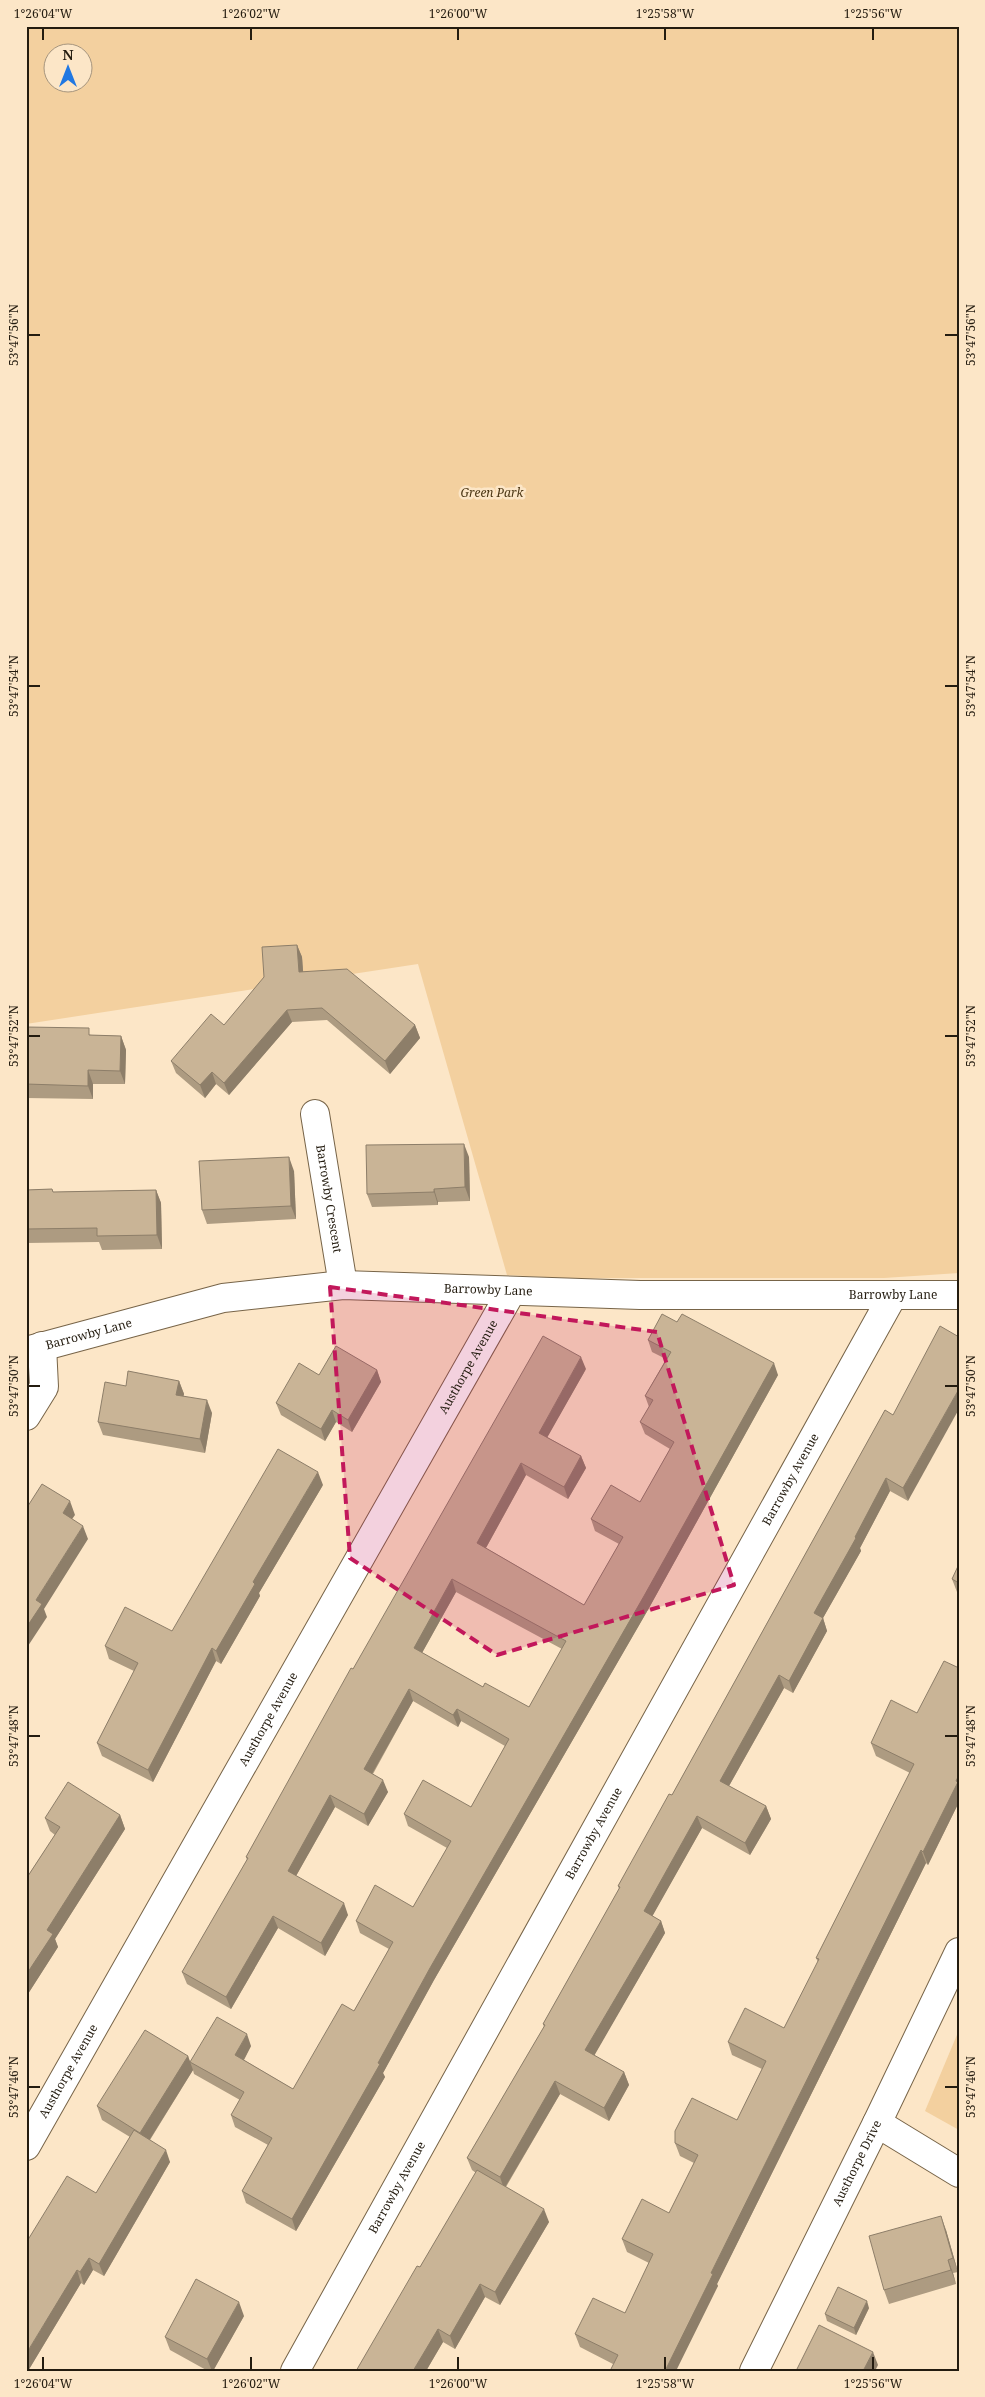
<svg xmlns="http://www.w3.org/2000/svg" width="985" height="2397" font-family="'Noto Serif',serif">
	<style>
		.green { fill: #f3d09f; fill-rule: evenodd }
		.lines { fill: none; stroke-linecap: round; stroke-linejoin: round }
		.minor-casing { stroke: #776448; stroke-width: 30 }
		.minor { stroke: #fff; stroke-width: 28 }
		.wall { fill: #ad9b81; fill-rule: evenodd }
		.shaded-wall { fill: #8d7e69 }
		.building { fill: #c9b496; stroke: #8d7e69; fill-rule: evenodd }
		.marked { fill: #c2185b; fill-opacity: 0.2; stroke: #c2185b; stroke-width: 4; stroke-dasharray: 10 6; stroke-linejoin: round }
		.ticks { fill: none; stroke: #241c10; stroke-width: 2 }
		.labels { text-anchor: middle; stroke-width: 5; stroke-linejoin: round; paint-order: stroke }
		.park-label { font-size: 12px; font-style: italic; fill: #4b3614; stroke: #fce6c7 }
		.street-label { font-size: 12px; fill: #241c10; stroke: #fce6c7 }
		.neatline { fill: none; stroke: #241c10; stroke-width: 2 }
		.ticks-label { font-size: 12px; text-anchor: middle; fill: #241c10 }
	</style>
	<rect width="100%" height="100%" fill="#fce6c7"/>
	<!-- green -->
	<g class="green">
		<path d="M26 26H959V1273L884 1278H563L507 1275 418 964 26 1024ZM52 52H82V82H52Z"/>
		<path d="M959 2030V2130L925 2111Z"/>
	</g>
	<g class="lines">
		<defs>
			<g id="minor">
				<path id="s1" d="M315 1114 343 1285"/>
				<path id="s2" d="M26 1351 223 1298 343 1285 640 1295H959"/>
				<path d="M26 1416 44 1387 42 1346"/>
				<path d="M877 2123 959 2173"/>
				<path id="s3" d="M26 2146 511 1292"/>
				<path id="s4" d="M295 2371 893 1295"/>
				<path id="s5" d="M754 2371 877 2123 959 1952"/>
			</g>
		</defs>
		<!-- minor casing -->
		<use href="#minor" class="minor-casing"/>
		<!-- minor -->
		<use href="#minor" class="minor"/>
	</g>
	<!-- wall -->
	<g class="wall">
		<path d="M297 945 302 957 303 972 415 1025 420 1038 390 1074 327 1020 292 1022 229 1095 216 1084 205 1098 176 1073 171 1061 224 1025Z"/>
		<path d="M26 1027 92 1035 121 1036 126 1050 125 1084H93V1099L26 1098Z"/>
		<path d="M469 1157 470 1201 438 1202V1205L372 1207 367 1194Z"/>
		<path d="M294 1171 296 1219 207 1224 202 1210Z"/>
		<path d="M52 1189 53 1192 156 1190 161 1203 162 1249 102 1250 99 1242 26 1243V1190Z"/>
		<path d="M677 1322 778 1375 649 1608 434 1980 383 2073 385 2077 296 2231 246 2203 242 2191 268 2145 235 2127 231 2115 240 2100 194 2074 193 2070 150 2140 170 2162 104 2276 93 2270 84 2285 81 2283 28 2371H26L96 2193 130 2137 102 2120 97 2106 188 2056 190 2062 251 2046 244 2060 293 2089 354 2011 389 1949 360 1933 356 1921 413 1907 447 1848 408 1826 404 1814 471 1807 505 1746 461 1721 458 1727 413 1701 373 1774 388 1792 368 1826 335 1807 296 1876 348 1915 325 1956 278 1928 231 2009 187 1984 182 1972 247 1860 246 1857 353 1669 586 1369 547 1437 581 1456 586 1468 568 1499 526 1475 486 1548 584 1605 619 1544 595 1531 591 1519 640 1502 670 1449 645 1434 640 1422 649 1407 645 1396 666 1359 652 1352 648 1340ZM456 1592 562 1649 529 1707 483 1687 422 1653Z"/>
		<path d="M377 1370 381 1382 352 1432 336 1422 325 1441 281 1415 276 1403 319 1375Z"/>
		<path d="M179 1381 184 1394 183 1396 212 1413 205 1453 103 1435 98 1422 126 1386Z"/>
		<path d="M885 1410 908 1501 890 1491 860 1548 861 1551 823 1618 827 1631 793 1693 784 1688 729 1786 766 1806 771 1819 750 1855 702 1828 652 1916 661 1921 665 1933 594 2055 624 2072 629 2085 609 2121 560 2094 506 2187 549 2222 500 2305 485 2297 455 2349 443 2342 426 2371H356L420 2267 476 2173 472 2170 467 2158 544 2027 543 2024 619 1889 618 1886 672 1795Z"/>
		<path d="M323 1485 259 1593 260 1596 221 1664 216 1661 153 1782 102 1756 97 1743 134 1671 109 1659 105 1646 172 1631Z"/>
		<path d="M959 1564V1593L957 1592 952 1579Z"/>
		<path d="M959 1668V1802L928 1865 926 1863 717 2284 718 2286 613 2364 580 2347 575 2334 625 2313 649 2263 627 2252 622 2239 669 2213 694 2163 680 2156 675 2143 737 2120 762 2069 732 2055 728 2042 784 2028 818 1962 816 1958 910 1773 876 1756 871 1743 917 1713Z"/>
		<path d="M120 1815 125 1829 55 1939 58 1947 26 1997V1879L55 1835 50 1831 45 1818Z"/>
		<path d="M946 2230 958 2272 953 2273 956 2284 889 2304 884 2290Z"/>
		<path d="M869 2308 856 2335 827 2321 825 2314Z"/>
		<path d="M244 2316 213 2371H208L170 2350 165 2337Z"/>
	</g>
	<!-- shaded-wall -->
	<g class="shaded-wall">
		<path d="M297 945 302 957 304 984 299 972Z"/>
		<path d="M287 1010 292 1022 229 1095 224 1083Z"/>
		<path d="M415 1025 420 1038 390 1074 385 1061Z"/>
		<path d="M121 1036 126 1050 125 1084 120 1071Z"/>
		<path d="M88 1070 93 1084V1099L88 1086Z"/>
		<path d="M212 1072 216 1084 205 1098 200 1085Z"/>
		<path d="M464 1144 469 1157 470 1201 465 1187Z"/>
		<path d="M289 1157 294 1171 296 1219 291 1206Z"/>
		<path d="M434 1189 438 1202V1205L434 1192Z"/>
		<path d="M156 1190 161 1203 162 1249 157 1235Z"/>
		<path d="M581 1357 586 1369 543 1445 539 1433Z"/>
		<path d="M774 1363 778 1375 649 1608 434 1980 383 2073 385 2077 296 2231 292 2219 430 1968Z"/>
		<path d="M377 1370 381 1382 352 1432 348 1420Z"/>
		<path d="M179 1381 184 1394 181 1408 176 1395Z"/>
		<path d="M959 1389V1409L908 1501 903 1488Z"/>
		<path d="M207 1400 212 1413 205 1453 200 1439Z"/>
		<path d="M332 1410 336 1422 325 1441 321 1429Z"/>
		<path d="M581 1456 586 1468 568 1499 564 1487Z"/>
		<path d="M521 1463 526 1475 482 1555 477 1543Z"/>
		<path d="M318 1472 323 1485 259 1593 260 1596 221 1664 216 1651 253 1582Z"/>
		<path d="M886 1478 890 1491 860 1548 861 1551 823 1618 827 1631 793 1693 789 1681 814 1613Z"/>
		<path d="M70 1501 75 1515 67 1526 63 1513Z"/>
		<path d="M83 1526 88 1539 44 1609 47 1617 26 1649V1628L36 1600Z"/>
		<path d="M452 1579 456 1592 418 1660 414 1648Z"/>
		<path d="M212 1648 216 1661 153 1782 148 1770Z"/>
		<path d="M779 1675 784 1688 725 1793 720 1781Z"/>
		<path d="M409 1689 413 1701 368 1781 364 1769Z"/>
		<path d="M457 1709 461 1721 458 1727 453 1715Z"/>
		<path d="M959 1775V1802L928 1865 923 1852Z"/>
		<path d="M383 1780 388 1792 368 1826 364 1814Z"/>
		<path d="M330 1795 335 1807 292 1883 288 1871Z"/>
		<path d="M766 1806 771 1819 750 1855 745 1843Z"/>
		<path d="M120 1815 125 1829 55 1939 58 1947 26 1997V1975L47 1930Z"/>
		<path d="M697 1816 702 1828 648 1924 644 1911Z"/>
		<path d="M921 1850 926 1863 717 2284 718 2286 676 2371H665L711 2273Z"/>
		<path d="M344 1903 348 1915 325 1956 321 1943Z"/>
		<path d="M273 1916 278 1928 231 2009 226 1997Z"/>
		<path d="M661 1921 665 1933 590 2063 585 2050Z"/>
		<path d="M247 2034 251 2046 240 2067 235 2055Z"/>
		<path d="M188 2056 193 2070 145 2147 140 2133Z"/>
		<path d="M624 2072 629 2085 609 2121 604 2108Z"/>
		<path d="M555 2081 560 2094 504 2189 500 2177Z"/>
		<path d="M166 2150 170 2162 104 2276 99 2264Z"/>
		<path d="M544 2209 549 2222 500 2305 495 2292Z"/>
		<path d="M941 2216 946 2230 958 2272 953 2258Z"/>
		<path d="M89 2258 93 2270 84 2285 80 2272Z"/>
		<path d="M948 2260 953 2273 956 2284 951 2270Z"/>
		<path d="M77 2270 81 2283 28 2371H26V2354Z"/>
		<path d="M480 2284 485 2297 455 2349 450 2336Z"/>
		<path d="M867 2301 869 2308 856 2335 854 2328Z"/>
		<path d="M239 2302 244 2316 213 2371H212L207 2359Z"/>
		<path d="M438 2329 443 2342 426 2371H413Z"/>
		<path d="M873 2352 878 2365 875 2371H863Z"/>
	</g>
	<!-- building -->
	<g class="building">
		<path d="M297 945 299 972 347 969 415 1025 385 1061 322 1008 287 1010 224 1083 212 1072 200 1085 171 1061 211 1014 224 1025 264 977 262 947Z"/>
		<path d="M26 1027 89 1028V1035L121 1036 120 1071 88 1070V1086L26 1084Z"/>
		<path d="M464 1144 465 1187 434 1189V1192L367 1194 366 1145Z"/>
		<path d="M289 1157 291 1206 202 1210 199 1161Z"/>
		<path d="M52 1189 53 1192 156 1190 157 1235 97 1236V1228L26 1229V1190Z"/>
		<path d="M662 1314 677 1322 682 1314 774 1363 644 1596 430 1968 378 2063 380 2064 292 2219 242 2191 272 2138 231 2115 244 2092 190 2062 217 2017 247 2034 235 2055 293 2089 342 2004 354 2011 393 1942 356 1921 375 1885 413 1907 451 1841 404 1814 423 1780 471 1807 509 1739 457 1709 453 1715 409 1689 364 1769 383 1780 364 1814 330 1795 288 1871 344 1903 321 1943 273 1916 226 1997 182 1972 248 1858 246 1857 351 1668 353 1669 543 1336 581 1357 539 1433 581 1456 564 1487 521 1463 477 1543 584 1605 623 1537 591 1519 611 1485 640 1502 674 1442 640 1422 653 1400 645 1396 671 1352 648 1340ZM452 1579 566 1641 529 1707 485 1683 483 1687 414 1648Z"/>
		<path d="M940 1326 959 1337V1389L903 1488 886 1478 855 1537 856 1538 814 1613 823 1618 789 1681 779 1675 720 1781 766 1806 745 1843 697 1816 644 1911 661 1921 585 2050 624 2072 604 2108 555 2081 500 2177 467 2158 545 2025 543 2024 620 1887 618 1886 669 1794 672 1795 885 1410 893 1415Z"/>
		<path d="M336 1346 377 1370 348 1420 332 1410 321 1429 276 1403 299 1363 319 1375Z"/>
		<path d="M128 1371 179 1381 176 1395 207 1400 200 1439 98 1422 105 1382 126 1386Z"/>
		<path d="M278 1449 318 1472 253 1582 255 1584 216 1651 212 1648 148 1770 97 1743 138 1663 105 1646 125 1607 172 1631Z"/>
		<path d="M42 1484 70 1501 63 1513 83 1526 36 1600 42 1604 26 1628V1509Z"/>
		<path d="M959 1564V1583L952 1579Z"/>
		<path d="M944 1661 959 1668V1775L956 1781 958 1782 923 1852 921 1850 711 2273 713 2274 665 2371H610L618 2355 575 2334 593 2298 625 2313 653 2254 622 2239 642 2199 669 2213 698 2155 675 2143V2131L692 2098 737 2120 766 2061 728 2042 745 2008 784 2028 819 1959 816 1958 914 1764 871 1743 891 1700 917 1713Z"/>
		<path d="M68 1782 120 1815 47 1930 53 1934 26 1975V1879L60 1827 45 1818Z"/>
		<path d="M145 2030 188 2056 140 2133 97 2106Z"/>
		<path d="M134 2130 166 2150 99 2264 89 2258 80 2272 77 2270 26 2354V2243L67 2176 96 2193Z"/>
		<path d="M477 2170 544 2209 495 2292 480 2284 450 2336 438 2329 413 2371H356L417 2266 420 2267Z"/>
		<path d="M941 2216 953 2258 948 2260 951 2270 884 2290 869 2236Z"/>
		<path d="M196 2279 239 2302 207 2359 165 2337Z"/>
		<path d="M838 2287 867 2301 854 2328 825 2314Z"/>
		<path d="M819 2325 873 2352 863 2371H796Z"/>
	</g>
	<!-- marked area -->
	<path class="marked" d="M330 1287 657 1332 734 1585 497 1655 350 1558Z"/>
	<!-- ticks -->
	<path class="ticks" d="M43 28V40M251 28V40M458 28V40M665 28V40M873 28V40M28 335H40M945 335H958M28 686H40M945 686H958M28 1036H40M945 1036H958M28 1386H40M945 1386H958M28 1736H40M945 1736H958M28 2087H40M945 2087H958M43 2357V2370M251 2357V2370M458 2357V2370M665 2357V2370M873 2357V2370"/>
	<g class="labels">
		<!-- park labels -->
		<g class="park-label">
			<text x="492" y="497">Green Park</text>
		</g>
		<!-- street labels -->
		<g class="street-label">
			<text dy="4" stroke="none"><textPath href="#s1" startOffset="86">Barrowby Crescent</textPath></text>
			<text dy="4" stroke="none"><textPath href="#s2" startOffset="470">Barrowby Lane</textPath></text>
			<text dy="4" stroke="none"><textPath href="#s2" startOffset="875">Barrowby Lane</textPath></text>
			<text dy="4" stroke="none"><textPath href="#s2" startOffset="65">Barrowby Lane</textPath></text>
			<text dy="4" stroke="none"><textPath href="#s3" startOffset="896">Austhorpe Avenue</textPath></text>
			<text dy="4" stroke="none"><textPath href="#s4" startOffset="1020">Barrowby Avenue</textPath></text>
			<text dy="4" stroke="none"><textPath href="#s3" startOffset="491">Austhorpe Avenue</textPath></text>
			<text dy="4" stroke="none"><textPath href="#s4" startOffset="615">Barrowby Avenue</textPath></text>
			<text dy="4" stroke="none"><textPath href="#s3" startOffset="86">Austhorpe Avenue</textPath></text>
			<text dy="4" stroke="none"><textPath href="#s5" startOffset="232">Austhorpe Drive</textPath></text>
			<text dy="4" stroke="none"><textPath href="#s4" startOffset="210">Barrowby Avenue</textPath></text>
		</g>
	</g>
	<!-- border -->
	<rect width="985" height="2397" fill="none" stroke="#fce6c7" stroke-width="55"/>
	<!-- north arrow -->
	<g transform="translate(68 68)"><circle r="24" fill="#fce6c7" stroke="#a6957e"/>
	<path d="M0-4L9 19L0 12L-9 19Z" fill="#2178e2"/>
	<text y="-8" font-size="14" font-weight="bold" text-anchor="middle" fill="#241c10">N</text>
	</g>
	<rect x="28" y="28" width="930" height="2342" class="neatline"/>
	<g class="ticks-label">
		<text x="43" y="18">1°26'04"W</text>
		<text x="251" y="18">1°26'02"W</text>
		<text x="458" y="18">1°26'00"W</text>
		<text x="665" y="18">1°25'58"W</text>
		<text x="873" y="18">1°25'56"W</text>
		<text transform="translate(14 335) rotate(-90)" y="4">53°47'56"N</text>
		<text transform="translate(971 335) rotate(-90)" y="4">53°47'56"N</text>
		<text transform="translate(14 686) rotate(-90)" y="4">53°47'54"N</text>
		<text transform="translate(971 686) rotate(-90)" y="4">53°47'54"N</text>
		<text transform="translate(14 1036) rotate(-90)" y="4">53°47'52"N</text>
		<text transform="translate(971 1036) rotate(-90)" y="4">53°47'52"N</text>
		<text transform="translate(14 1386) rotate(-90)" y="4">53°47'50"N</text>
		<text transform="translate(971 1386) rotate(-90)" y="4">53°47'50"N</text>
		<text transform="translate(14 1736) rotate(-90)" y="4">53°47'48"N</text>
		<text transform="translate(971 1736) rotate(-90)" y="4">53°47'48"N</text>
		<text transform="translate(14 2087) rotate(-90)" y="4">53°47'46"N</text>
		<text transform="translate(971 2087) rotate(-90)" y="4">53°47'46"N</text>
		<text x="43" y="2388">1°26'04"W</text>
		<text x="251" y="2388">1°26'02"W</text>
		<text x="458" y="2388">1°26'00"W</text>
		<text x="665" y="2388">1°25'58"W</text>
		<text x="873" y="2388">1°25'56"W</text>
	</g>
</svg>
